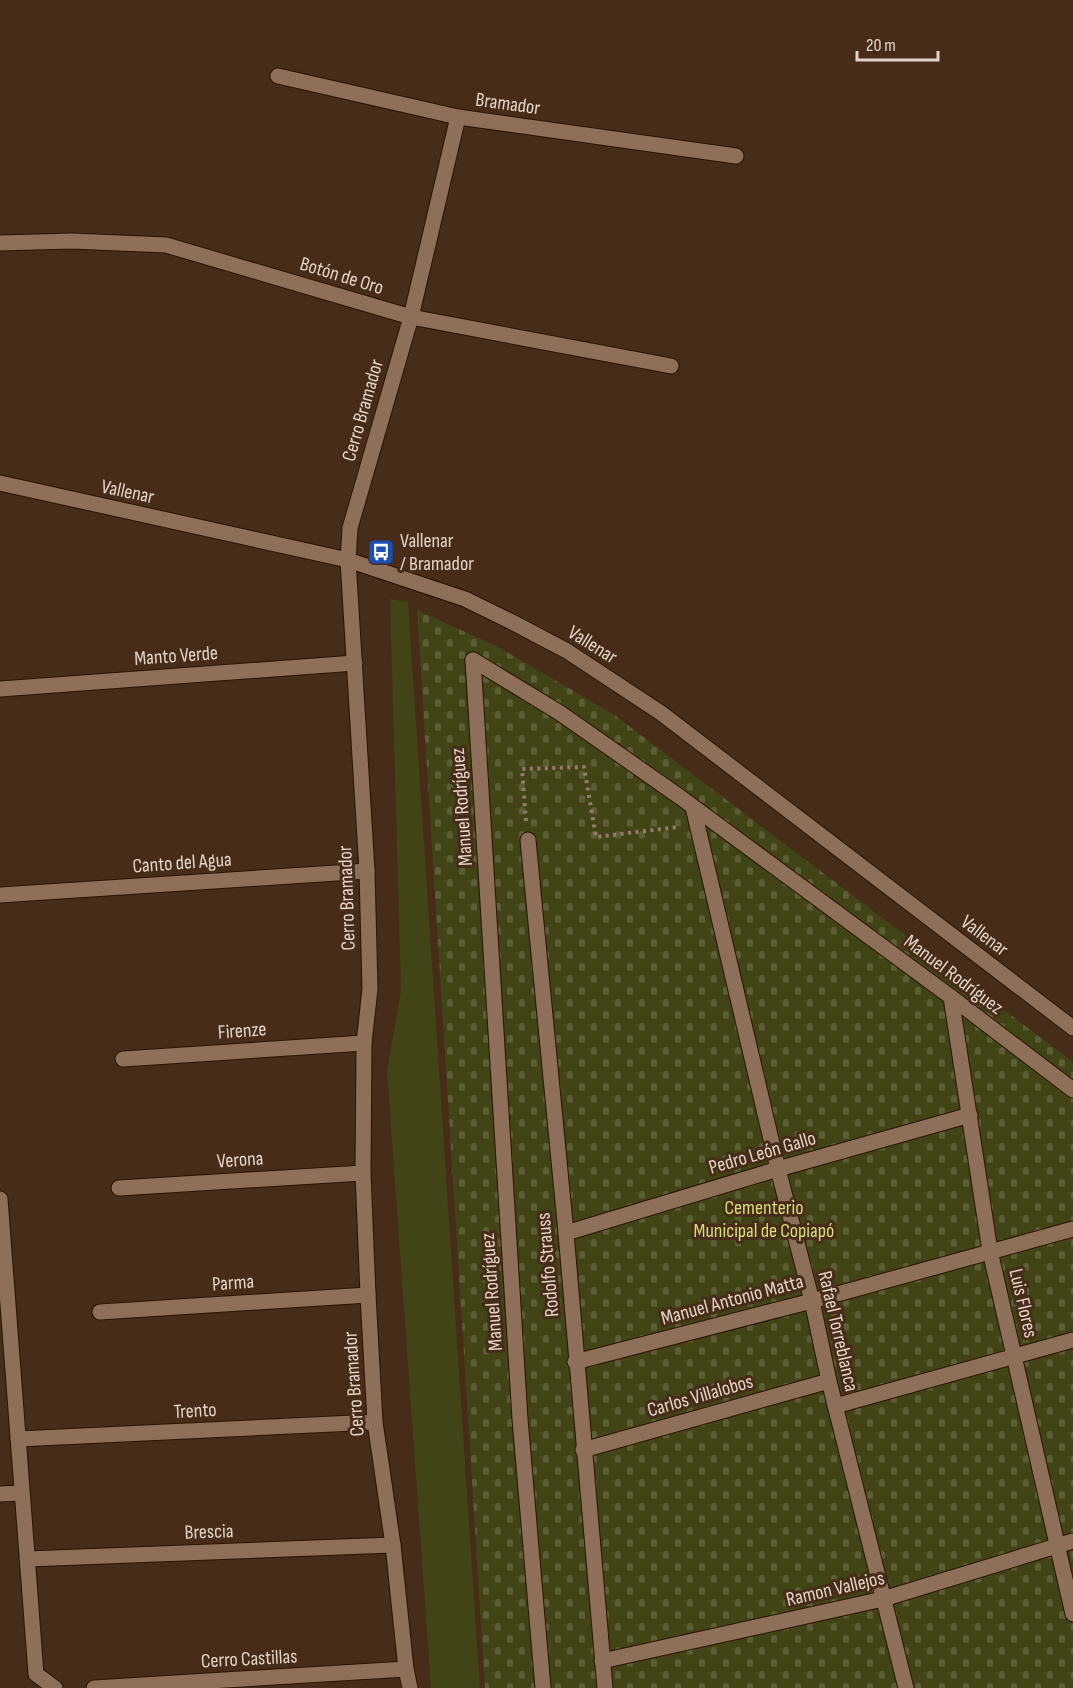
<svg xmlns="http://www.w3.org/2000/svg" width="1073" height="1688" font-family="'Sofia Sans Condensed',sans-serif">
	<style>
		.green { fill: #414414 }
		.cemetery { fill: url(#cemetery-stones) }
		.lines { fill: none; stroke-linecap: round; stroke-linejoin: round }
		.minor-casing { stroke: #2b1402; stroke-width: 17 }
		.path { stroke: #927d6d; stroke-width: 4; stroke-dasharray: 3 4.5; stroke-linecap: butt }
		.minor { stroke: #8d6f5a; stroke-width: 15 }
		.labels { text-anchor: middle; stroke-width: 6; stroke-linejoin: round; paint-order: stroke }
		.street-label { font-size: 20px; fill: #e4d3c7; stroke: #462c19 }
		.poi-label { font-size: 20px; fill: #e4d3c7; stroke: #462c19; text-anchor: start }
		.park-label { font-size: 20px; fill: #d7de77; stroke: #462c19 }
	</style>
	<defs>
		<pattern id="cemetery-stones" width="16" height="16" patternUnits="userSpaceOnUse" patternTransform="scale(1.5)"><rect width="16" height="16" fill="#414414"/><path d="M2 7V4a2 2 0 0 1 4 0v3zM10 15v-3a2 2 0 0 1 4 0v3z" fill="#5c5e35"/></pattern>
	</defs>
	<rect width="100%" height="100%" fill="#462c19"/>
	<!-- green -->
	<path class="green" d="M390 599 408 602 480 1688H431L387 1071 401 990Z"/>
	<!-- cemetery -->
	<path class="cemetery" d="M417 610 500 648 613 714 1073 1062V1688H485Z"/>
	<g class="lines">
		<defs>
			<g id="minor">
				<path d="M278 76 458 117 736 156"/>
				<path d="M0 243 72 241 166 245 411 317 671 366"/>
				<path d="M0 483 348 560 465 599 512 622 567 651 661 713 1073 1028"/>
				<path d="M473 660 520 1419 543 1688"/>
				<path d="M473 660 560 713 680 797 951 997 1073 1090"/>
				<path d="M0 689 355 663"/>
				<path d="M693 807 778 1169 812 1301 829 1381 906 1688"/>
				<path d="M528 840 566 1233 605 1688"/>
				<path d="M0 895 367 871"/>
				<path d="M951 997 990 1251 1073 1614"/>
				<path d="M123 1059 364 1043"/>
				<path d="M119 1188 363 1173"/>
				<path d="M0 1199 36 1674 55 1688"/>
				<path d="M566 1233 778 1169 970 1115"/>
				<path d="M100 1312 368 1295"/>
				<path d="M575 1362 812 1301 1073 1229"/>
				<path d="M835 1406 1073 1340"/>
				<path d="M18 1439 375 1422"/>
				<path d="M583 1450 829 1381"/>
				<path d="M0 1494 22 1493"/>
				<path d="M27 1559 393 1545"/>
				<path d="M602 1661 883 1599 1073 1541"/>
				<path d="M94 1688 406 1669"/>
				<path d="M410 1688 406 1669 393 1545 375 1422 368 1295 363 1173 364 1043 370 989 367 871 348 560 350 528 411 317 458 117"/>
			</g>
		</defs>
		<!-- minor casing -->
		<use href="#minor" class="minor-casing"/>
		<!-- path -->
		<path class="path" d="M526 821 522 769 584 767 596 837 678 827"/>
		<!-- minor -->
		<use href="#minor" class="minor"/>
	</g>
	<!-- icons -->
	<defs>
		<symbol id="bus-square" viewBox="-11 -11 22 22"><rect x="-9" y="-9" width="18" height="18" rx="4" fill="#1a4fb4" stroke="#462c19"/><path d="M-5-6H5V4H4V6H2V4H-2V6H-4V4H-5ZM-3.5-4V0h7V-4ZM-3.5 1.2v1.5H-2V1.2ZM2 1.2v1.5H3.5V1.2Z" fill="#fff"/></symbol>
	</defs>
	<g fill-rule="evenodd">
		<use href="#bus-square" x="366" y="537" width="30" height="30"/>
	</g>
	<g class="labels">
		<!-- street labels -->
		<g class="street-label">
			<text transform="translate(508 103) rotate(8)" y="7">Bramador</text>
			<text transform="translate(342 275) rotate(17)" y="7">Botón de Oro</text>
			<text transform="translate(362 410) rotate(-74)" y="7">Cerro Bramador</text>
			<text transform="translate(128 491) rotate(12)" y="7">Vallenar</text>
			<text transform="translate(593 644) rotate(32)" y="7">Vallenar</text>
			<text transform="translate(176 655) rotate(-4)" y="7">Manto Verde</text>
			<text transform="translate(461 807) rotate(-94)" y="7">Manuel Rodríguez</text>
			<text transform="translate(182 862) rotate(-4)" y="7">Canto del Agua</text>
			<text transform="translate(346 898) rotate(-92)" y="7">Cerro Bramador</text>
			<text transform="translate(985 935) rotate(37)" y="7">Vallenar</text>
			<text transform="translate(954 974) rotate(37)" y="7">Manuel Rodríguez</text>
			<text transform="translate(242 1030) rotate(-4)" y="7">Firenze</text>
			<text transform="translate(762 1152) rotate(-16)" y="7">Pedro León Gallo</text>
			<text transform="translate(240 1159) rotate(-4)" y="7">Verona</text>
			<text transform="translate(547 1265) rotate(-95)" y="7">Rodolfo Strauss</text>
			<text transform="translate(233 1282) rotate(-4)" y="7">Parma</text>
			<text transform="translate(491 1292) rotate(-94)" y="7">Manuel Rodríguez</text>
			<text transform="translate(732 1299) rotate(-15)" y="7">Manuel Antonio Matta</text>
			<text transform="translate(1024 1303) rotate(77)" y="7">Luis Flores</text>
			<text transform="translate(839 1331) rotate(77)" y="7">Rafael Torreblanca</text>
			<text transform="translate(353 1384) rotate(-94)" y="7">Cerro Bramador</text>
			<text transform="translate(700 1395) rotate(-16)" y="7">Carlos Villalobos</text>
			<text transform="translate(195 1410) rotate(-3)" y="7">Trento</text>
			<text transform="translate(209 1531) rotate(-2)" y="7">Brescia</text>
			<text transform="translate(835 1588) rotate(-13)" y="7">Ramon Vallejos</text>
			<text transform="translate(249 1658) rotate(-3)" y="7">Cerro Castillas</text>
		</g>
		<!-- poi labels -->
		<g class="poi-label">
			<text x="400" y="547">Vallenar<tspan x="400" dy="23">/ Bramador</tspan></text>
		</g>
		<!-- park labels -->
		<g class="park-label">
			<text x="764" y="1214">Cementerio<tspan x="764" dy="23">Municipal de Copiapó</tspan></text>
		</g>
	</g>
	<!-- scale -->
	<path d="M857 51v9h81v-9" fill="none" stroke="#e4d3c7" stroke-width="3"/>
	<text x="866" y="51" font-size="18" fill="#e4d3c7" stroke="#462c19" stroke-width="4.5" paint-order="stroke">20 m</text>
</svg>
